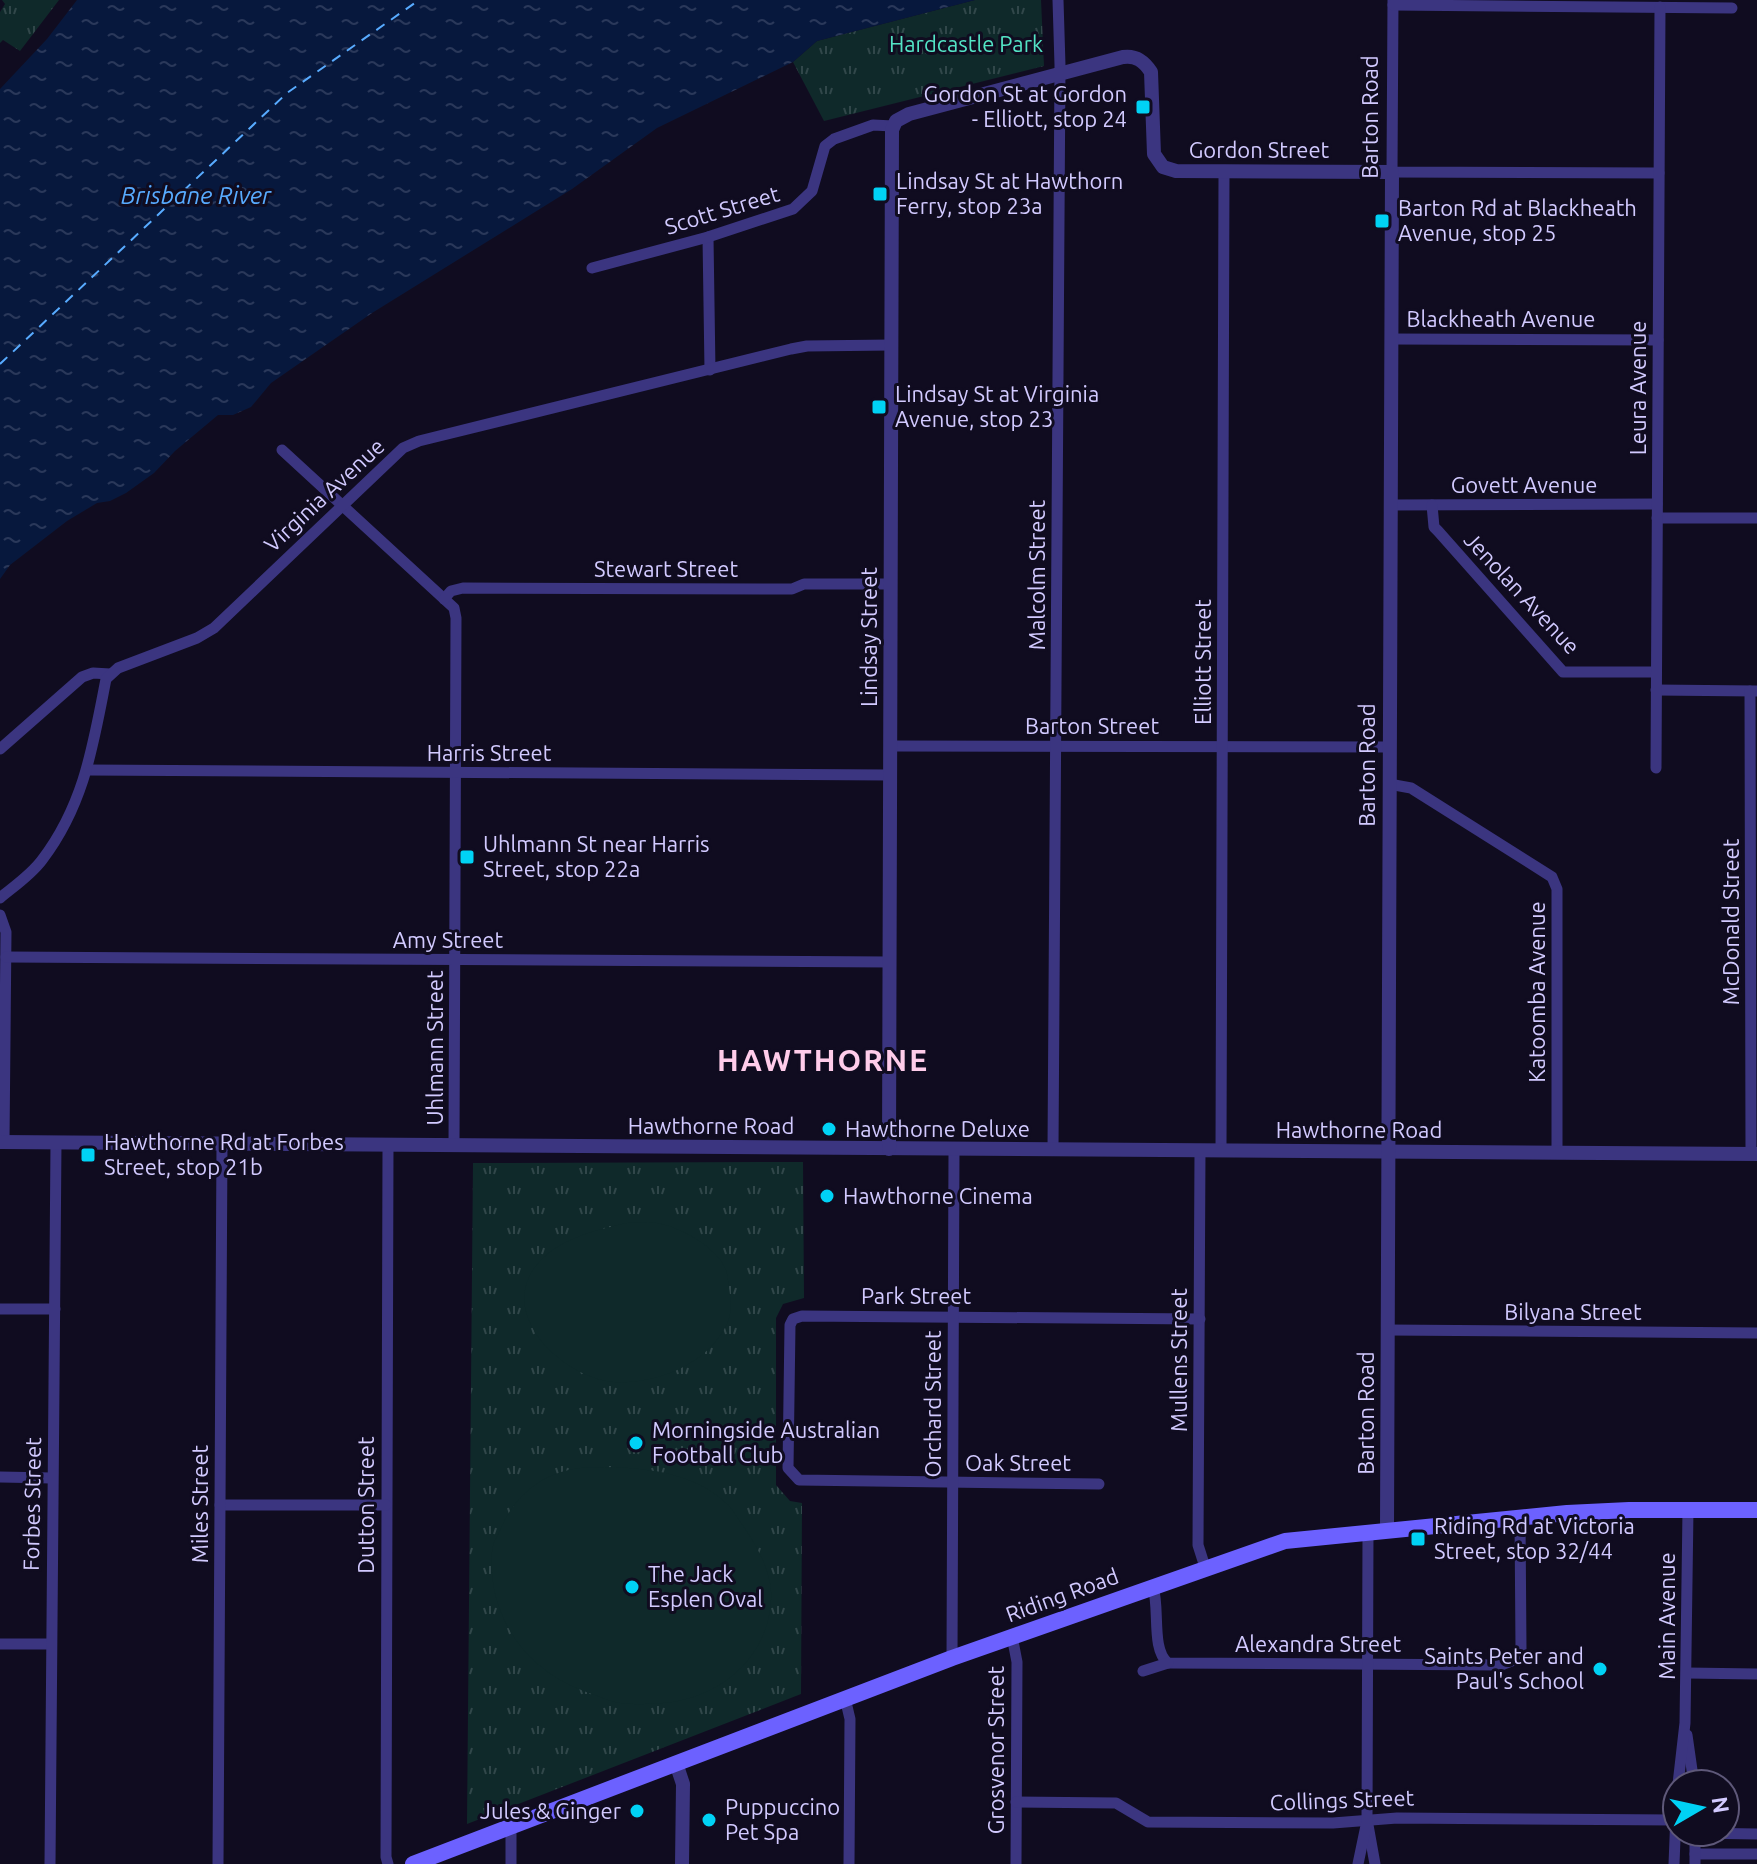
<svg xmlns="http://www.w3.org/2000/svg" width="1757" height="1864" font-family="Ubuntu,sans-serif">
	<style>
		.grass { fill: url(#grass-tufts) }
		.pitch { fill: #0f292a }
		.water { fill: url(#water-ripples) }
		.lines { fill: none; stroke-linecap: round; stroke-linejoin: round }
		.ferry { stroke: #58abff; stroke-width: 2; stroke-dasharray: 10 8; stroke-linecap: butt }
		.minor { stroke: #3b3580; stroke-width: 11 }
		.tertiary { stroke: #3b3580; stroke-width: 14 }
		.secondary { stroke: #6c61ff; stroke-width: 16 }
		.poi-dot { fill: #00d2f5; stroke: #100c20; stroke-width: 3 }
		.labels { text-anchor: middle; stroke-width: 6; stroke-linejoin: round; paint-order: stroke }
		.park-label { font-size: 22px; fill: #53e3c5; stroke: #100c20 }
		.poi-label { font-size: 22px; fill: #d2caff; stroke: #100c20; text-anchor: start }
		.street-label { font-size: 22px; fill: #d2caff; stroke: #100c20 }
		.water-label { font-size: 24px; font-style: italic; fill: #58abff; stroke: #100c20 }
		.district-label { font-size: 30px; font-weight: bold; letter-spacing: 2px; fill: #ffccea; stroke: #100c20 }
	</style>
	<defs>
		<pattern id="grass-tufts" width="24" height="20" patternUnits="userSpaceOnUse" patternTransform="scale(2)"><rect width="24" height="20" fill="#0f292a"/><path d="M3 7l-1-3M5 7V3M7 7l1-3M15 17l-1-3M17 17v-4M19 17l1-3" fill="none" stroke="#31474a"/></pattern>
		<pattern id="water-ripples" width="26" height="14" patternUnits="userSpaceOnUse" patternTransform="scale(2)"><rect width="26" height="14" fill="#07183d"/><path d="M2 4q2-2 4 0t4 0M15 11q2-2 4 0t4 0" fill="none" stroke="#2a385a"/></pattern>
	</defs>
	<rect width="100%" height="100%" fill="#100c20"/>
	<!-- grass -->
	<g class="grass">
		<path d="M2 0H59L20 51 3 40 0 43V12L5 4Z"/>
		<path d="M975 0H1041L1044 66 824 121 793 62 817 41Z"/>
		<path d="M803 1162 804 1298 783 1304 776 1318V1485L790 1501 802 1503 801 1694 467 1824 473 1163Z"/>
	</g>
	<!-- pitch -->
	<g class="pitch">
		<path d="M627 1223C637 1223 648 1221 657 1223 680 1227 717 1247 726 1270 728 1275 728 1283 729 1288 731 1299 732 1315 727 1324 708 1364 656 1385 613 1382 562 1377 494 1313 539 1262 561 1238 596 1230 627 1223Z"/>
		<path d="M613 1467C653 1469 695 1474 726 1503 732 1508 736 1516 741 1523 756 1544 773 1573 771 1600 768 1659 718 1699 663 1703 649 1704 634 1705 620 1703 611 1702 601 1697 592 1694 541 1677 505 1641 494 1589 492 1575 490 1560 493 1546 495 1539 500 1531 503 1524 514 1499 537 1478 565 1471 579 1466 598 1468 613 1467Z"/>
	</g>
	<!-- water -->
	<path class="water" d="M77 0H975L817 41 793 62 657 128 572 189 372 313 271 383 251 407 233 415H218L175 451 154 473 126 493 110 501 97 503 67 521 10 565 0 579V89L47 39Z"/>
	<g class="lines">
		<!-- ferry -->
		<path class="ferry" d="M0 364 287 93 419 0"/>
		<!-- minor -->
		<g class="minor">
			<path d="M1393 0 1392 172 1659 173"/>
			<path d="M1393 5 1732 8"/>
			<path d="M708 237 710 370"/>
			<path d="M592 268 708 237 793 209 812 191 825 146 834 139 873 125 893 126"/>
			<path d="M1391 339 1658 340"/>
			<path d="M282 450 454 608 456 618 454 1146"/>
			<path d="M1391 505 1657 504"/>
			<path d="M1432 505 1434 527 1438 531 1563 672H1656"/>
			<path d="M1657 518H1757"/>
			<path d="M444 599 451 591 463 588 792 589 804 584H891"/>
			<path d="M1656 690 1756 691"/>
			<path d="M1750 691 1751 1154"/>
			<path d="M891 746 1389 747"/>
			<path d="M0 749 82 677 93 673 110 674"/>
			<path d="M1656 768 1660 7"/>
			<path d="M88 770 890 775"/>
			<path d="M1389 784 1411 788 1552 877 1557 889V1153"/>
			<path d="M0 898C13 887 31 875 42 860 84 805 93 746 106 679L118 668 197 638 214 628 403 448 419 441 791 349 807 346 891 345"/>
			<path d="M0 915 6 932 4 1142"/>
			<path d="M6 957 890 962"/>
			<path d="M388 1146 386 1857 388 1864"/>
			<path d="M1053 1150 1060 65 1058 0"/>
			<path d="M1200 1151 1198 1545 1205 1567"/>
			<path d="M1221 1151 1224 172"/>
			<path d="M0 1309H55"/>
			<path d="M1388 1330 1757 1333"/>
			<path d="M0 1477 52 1478"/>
			<path d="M1099 1484 799 1480 788 1468 790 1325 793 1319 802 1316 1200 1319"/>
			<path d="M220 1505H386"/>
			<path d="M1153 1587C1160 1609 1151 1650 1168 1663L1501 1665 1514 1660 1521 1649 1520 1518"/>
			<path d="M1012 1636 1017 1662 1016 1864"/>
			<path d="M0 1644H51"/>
			<path d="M952 1658 954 1150"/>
			<path d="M1143 1671 1168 1663"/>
			<path d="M1687 1673 1757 1674"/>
			<path d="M845 1698 850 1719 849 1864"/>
			<path d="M1687 1735 1694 1784"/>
			<path d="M1678 1784 1685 1723 1688 1510"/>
			<path d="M1016 1802 1116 1803 1148 1822 1333 1823 1397 1818 1674 1820"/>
			<path d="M1368 1825 1375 1864"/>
			<path d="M1695 1833 1757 1834"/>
			<path d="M1695 1854H1757"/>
			<path d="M50 1864 56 1143"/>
			<path d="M218 1864 222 1144"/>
			<path d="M511 1864V1826"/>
			<path d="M1358 1864 1367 1821 1368 1532"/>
			<path d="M1674 1864 1677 1789"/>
			<path d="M1695 1864V1832"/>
		</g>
		<!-- tertiary -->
		<g class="tertiary">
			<path d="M0 1142 1757 1154"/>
			<path d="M889 1149 892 130 896 121 909 114 1123 57C1136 55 1144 61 1151 72L1154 154 1163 167 1176 171 1392 172 1387 1530"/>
			<path d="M676 1763 683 1784 682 1864"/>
		</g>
		<!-- secondary -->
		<path class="secondary" d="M413 1864 952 1658 1285 1541 1567 1513 1629 1510H1757"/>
	</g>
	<!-- markers -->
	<g class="poi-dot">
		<rect x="1135" y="99" width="16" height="16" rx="4"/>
		<rect x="872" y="186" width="16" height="16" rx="4"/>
		<rect x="1374" y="213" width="16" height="16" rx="4"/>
		<rect x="871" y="399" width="16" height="16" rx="4"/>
		<rect x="459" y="849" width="16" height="16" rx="4"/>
		<circle cx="829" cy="1129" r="8"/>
		<rect x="80" y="1147" width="16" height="16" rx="4"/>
		<circle cx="827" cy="1196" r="8"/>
		<circle cx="636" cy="1443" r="8"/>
		<rect x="1410" y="1531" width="16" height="16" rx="4"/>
		<circle cx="632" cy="1587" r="8"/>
		<circle cx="1600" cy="1669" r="8"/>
		<circle cx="637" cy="1811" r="8"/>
		<circle cx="709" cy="1820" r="8"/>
	</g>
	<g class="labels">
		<!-- park labels -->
		<g class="park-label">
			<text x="966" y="52">Hardcastle Park</text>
		</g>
		<!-- poi labels -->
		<g class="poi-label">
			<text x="1127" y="102" text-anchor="end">Gordon St at Gordon<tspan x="1127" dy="25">- Elliott, stop 24</tspan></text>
			<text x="896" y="189">Lindsay St at Hawthorn<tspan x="896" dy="25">Ferry, stop 23a</tspan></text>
			<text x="1398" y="216">Barton Rd at Blackheath<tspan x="1398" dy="25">Avenue, stop 25</tspan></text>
			<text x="895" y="402">Lindsay St at Virginia<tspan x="895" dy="25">Avenue, stop 23</tspan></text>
			<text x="483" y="852">Uhlmann St near Harris<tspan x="483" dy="25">Street, stop 22a</tspan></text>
			<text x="845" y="1137">Hawthorne Deluxe</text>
			<text x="104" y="1150">Hawthorne Rd at Forbes<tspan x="104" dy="25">Street, stop 21b</tspan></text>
			<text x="843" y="1204">Hawthorne Cinema</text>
			<text x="652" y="1438">Morningside Australian<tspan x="652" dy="25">Football Club</tspan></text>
			<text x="1434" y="1534">Riding Rd at Victoria<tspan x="1434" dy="25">Street, stop 32/44</tspan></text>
			<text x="648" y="1582">The Jack<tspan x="648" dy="25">Esplen Oval</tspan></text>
			<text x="1584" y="1664" text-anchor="end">Saints Peter and<tspan x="1584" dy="25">Paul's School</tspan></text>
			<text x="725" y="1815">Puppuccino<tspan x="725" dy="25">Pet Spa</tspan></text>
			<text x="621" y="1819" text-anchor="end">Jules &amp; Ginger</text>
		</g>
		<!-- street labels -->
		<g class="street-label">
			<text transform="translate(1370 117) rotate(-90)" y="8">Barton Road</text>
			<text x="1259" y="158">Gordon Street</text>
			<text transform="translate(722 210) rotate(-17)" y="8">Scott Street</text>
			<text x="1501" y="327">Blackheath Avenue</text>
			<text transform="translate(1638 388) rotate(-90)" y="8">Leura Avenue</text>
			<text x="1524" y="493">Govett Avenue</text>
			<text transform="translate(324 495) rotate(-43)" y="8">Virginia Avenue</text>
			<text x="666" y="577">Stewart Street</text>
			<text transform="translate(1037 575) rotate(-90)" y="8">Malcolm Street</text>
			<text transform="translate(1522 593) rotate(47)" y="8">Jenolan Avenue</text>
			<text transform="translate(869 637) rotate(-90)" y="8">Lindsay Street</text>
			<text transform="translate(1203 662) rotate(-90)" y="8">Elliott Street</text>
			<text x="1092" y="734">Barton Street</text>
			<text x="489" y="761">Harris Street</text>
			<text transform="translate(1367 765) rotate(-90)" y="8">Barton Road</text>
			<text transform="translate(1731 922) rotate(-90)" y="8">McDonald Street</text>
			<text x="448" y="948">Amy Street</text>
			<text transform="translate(1537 992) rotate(-90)" y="8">Katoomba Avenue</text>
			<text transform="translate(435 1048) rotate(-90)" y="8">Uhlmann Street</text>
			<text x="711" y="1134">Hawthorne Road</text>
			<text x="1359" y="1138">Hawthorne Road</text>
			<text x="916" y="1304">Park Street</text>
			<text x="1573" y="1320">Bilyana Street</text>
			<text transform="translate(1179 1360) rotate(-90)" y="8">Mullens Street</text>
			<text transform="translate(933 1404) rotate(-90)" y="8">Orchard Street</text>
			<text transform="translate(1366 1413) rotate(-90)" y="8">Barton Road</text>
			<text x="1018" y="1471">Oak Street</text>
			<text transform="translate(32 1504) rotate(-89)" y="8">Forbes Street</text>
			<text transform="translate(200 1504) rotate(-90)" y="8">Miles Street</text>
			<text transform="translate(366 1505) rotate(-90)" y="8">Dutton Street</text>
			<text transform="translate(1062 1595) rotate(-20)" y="8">Riding Road</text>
			<text transform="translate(1667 1616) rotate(-90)" y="8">Main Avenue</text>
			<text x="1318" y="1652">Alexandra Street</text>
			<text transform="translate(996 1750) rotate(-90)" y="8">Grosvenor Street</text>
			<text transform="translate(1342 1800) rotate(-2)" y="8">Collings Street</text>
		</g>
		<!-- water labels -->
		<g class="water-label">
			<text x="196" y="204">Brisbane River</text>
		</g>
		<!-- district labels -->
		<g class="district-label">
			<text x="823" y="1071">HAWTHORNE</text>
		</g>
	</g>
	<!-- north arrow -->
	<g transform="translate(1701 1808) rotate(81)"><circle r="38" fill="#100c20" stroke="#5e5879" stroke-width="2"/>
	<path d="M0-6L14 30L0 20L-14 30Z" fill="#00d2f5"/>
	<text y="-12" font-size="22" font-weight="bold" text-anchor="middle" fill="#d2caff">N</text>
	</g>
</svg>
